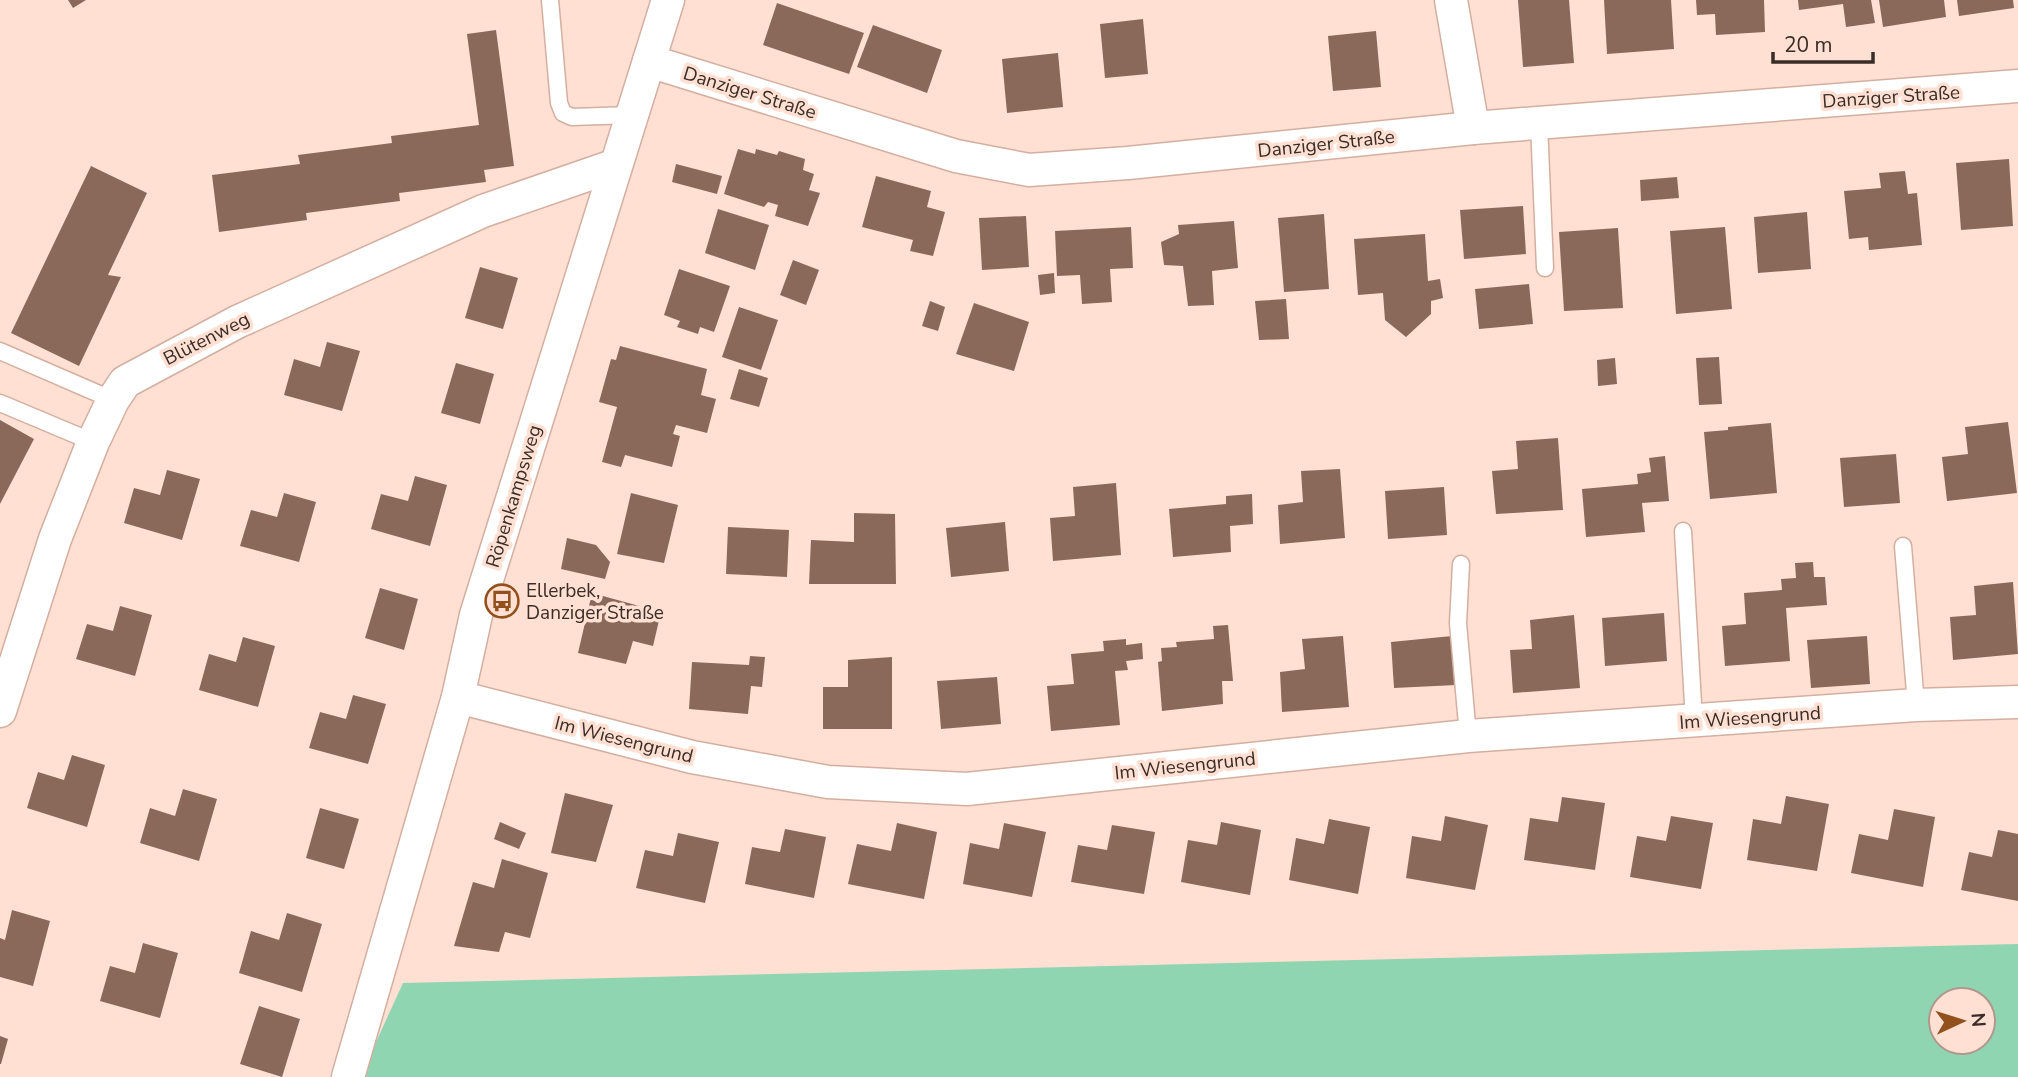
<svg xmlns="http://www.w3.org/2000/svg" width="2018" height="1077" font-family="'Nunito Sans',sans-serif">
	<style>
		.green { fill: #8fd5b1; fill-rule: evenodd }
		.building { fill: #8a695b }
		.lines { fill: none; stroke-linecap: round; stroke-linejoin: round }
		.lane-casing { stroke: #d4afa0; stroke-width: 19 }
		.street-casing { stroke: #d4afa0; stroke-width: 35 }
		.lane { stroke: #fff; stroke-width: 16 }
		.street { stroke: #fff; stroke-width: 32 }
		.labels { text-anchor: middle; stroke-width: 7; stroke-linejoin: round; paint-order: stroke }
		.street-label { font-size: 19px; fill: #3a2c26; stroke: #ffe0d3 }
		.poi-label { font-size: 19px; fill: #3a2c26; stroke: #ffe0d3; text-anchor: start }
	</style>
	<rect width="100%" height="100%" fill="#ffe0d3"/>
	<!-- green -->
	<path class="green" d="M2018 944V1077H360L403 983ZM1941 1000H1983V1042H1941Z"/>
	<!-- building -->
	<g class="building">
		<path d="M68 0H86L73 8Z"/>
		<path d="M1518 0H1569L1574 63 1523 67Z"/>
		<path d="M1604 0H1671L1674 49 1607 54Z"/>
		<path d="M1696 0H1764L1765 32 1716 35 1715 14 1697 15Z"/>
		<path d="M1798 0H1871L1875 23 1846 27 1843 4 1799 10Z"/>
		<path d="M1879 0H1944L1946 17 1883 27Z"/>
		<path d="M1957 0H2013L2014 8 1959 16Z"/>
		<path d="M777 3 864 33 849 74 763 45Z"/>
		<path d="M1143 19 1148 74 1105 78 1100 24Z"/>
		<path d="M873 25 942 50 927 93 857 67Z"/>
		<path d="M496 30 514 166 484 170 486 182 399 193 400 201 306 213 307 220 219 232 212 175 300 164 298 155 392 143 391 136 479 125 467 34Z"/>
		<path d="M1376 31 1381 87 1333 91 1328 36Z"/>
		<path d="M1058 53 1063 107 1007 113 1002 59Z"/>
		<path d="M738 149 755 154 756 149 777 155 779 151 805 159 803 170 814 174 809 190 820 193 808 226 775 216 778 205 768 202 764 207 724 194Z"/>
		<path d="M2009 159 2013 226 1961 230 1956 163Z"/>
		<path d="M676 164 722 176 717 194 672 182Z"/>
		<path d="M91 166 147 193 108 275 121 277 79 366 11 333Z"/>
		<path d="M1905 171 1908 194 1917 193 1922 245 1869 250 1868 237 1849 239 1844 191 1881 188 1879 173Z"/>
		<path d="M876 176 931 191 927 207 945 212 933 256 910 251 913 240 862 227Z"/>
		<path d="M1677 177 1679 198 1641 201 1640 180Z"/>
		<path d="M1523 206 1526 254 1464 259 1460 210Z"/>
		<path d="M718 209 769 225 755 270 705 253Z"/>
		<path d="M1807 212 1811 269 1758 273 1754 217Z"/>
		<path d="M1324 214 1329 289 1284 292 1278 218Z"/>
		<path d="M1026 216 1029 267 982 270 979 218Z"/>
		<path d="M1234 221 1238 268 1212 271 1214 305 1188 306 1183 266 1164 265 1161 242 1179 234 1178 225Z"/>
		<path d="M1131 227 1133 268 1110 269 1112 302 1082 304 1080 275 1057 276 1055 231Z"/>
		<path d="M1725 227 1732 309 1676 314 1670 231Z"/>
		<path d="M1618 228 1623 308 1564 311 1559 232Z"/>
		<path d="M1425 234 1428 281 1440 279 1443 298 1431 301V314L1406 337 1385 320 1383 293 1358 295 1354 239Z"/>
		<path d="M793 260 819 270 806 305 780 295Z"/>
		<path d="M480 267 518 278 503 329 465 318Z"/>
		<path d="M679 269 730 286 714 332 700 327 698 334 677 327 680 321 664 315Z"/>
		<path d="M1054 273 1055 293 1040 295 1038 275Z"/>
		<path d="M1529 284 1533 324 1479 329 1475 289Z"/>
		<path d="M1286 299 1289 339 1259 340 1255 301Z"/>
		<path d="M930 301 945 307 938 331 922 326Z"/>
		<path d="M974 303 1029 322 1014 371 956 354Z"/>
		<path d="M739 307 778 320 761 370 722 357Z"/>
		<path d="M327 342 360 351 342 411 284 395 294 359 320 367Z"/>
		<path d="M620 346 707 369 701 395 716 399 707 433 676 425 673 434 680 436 672 467 625 455 621 467 602 462 617 407 599 402 611 359 616 360Z"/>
		<path d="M1719 357 1722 404 1699 405 1696 358Z"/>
		<path d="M1615 358 1617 384 1598 386 1597 360Z"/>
		<path d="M456 363 494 374 480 424 441 413Z"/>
		<path d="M739 369 768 378 759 407 730 399Z"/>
		<path d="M0 420 34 439 0 504Z"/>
		<path d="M2008 422 2017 493 1947 501 1942 457 1968 454 1965 427Z"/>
		<path d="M1771 423 1777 493 1710 499 1704 432 1728 430V427Z"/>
		<path d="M1558 438 1563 510 1496 514 1492 471 1518 469 1516 441Z"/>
		<path d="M1896 454 1900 503 1844 507 1840 458Z"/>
		<path d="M1665 456 1669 501 1642 503 1645 532 1586 537 1582 489 1638 484 1637 474 1651 472 1649 458Z"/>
		<path d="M1340 469 1345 538 1280 544 1278 505 1303 502 1301 471Z"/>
		<path d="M167 470 200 479 182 540 124 523 134 488 160 495Z"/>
		<path d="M415 476 447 485 430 546 371 529 381 494 408 501Z"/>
		<path d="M1116 483 1121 555 1053 561 1050 518 1075 516 1073 487Z"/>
		<path d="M1444 487 1447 535 1388 539 1385 491Z"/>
		<path d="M284 493 316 502 299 562 240 546 251 510 277 517Z"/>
		<path d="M631 493 678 505 664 563 617 554Z"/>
		<path d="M1252 494 1253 524 1230 526 1231 552 1173 557 1169 509 1226 504V496Z"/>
		<path d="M854 513 895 514 896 584H809L811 540 854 542Z"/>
		<path d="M1005 522 1009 571 951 577 946 528Z"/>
		<path d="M728 527 789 530 787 577 726 574Z"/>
		<path d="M567 538 596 545 610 562 605 579 561 569Z"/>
		<path d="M1813 562 1814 577H1825L1827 605 1786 608 1790 661 1725 666 1722 626 1746 624 1744 593 1782 590 1781 579 1796 578 1795 563Z"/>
		<path d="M2013 582 2018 654 1953 660 1950 617 1976 615 1974 586Z"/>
		<path d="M380 588 418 599 404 650 365 638Z"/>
		<path d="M592 593 661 612 653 646 633 641 626 664 578 653Z"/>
		<path d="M120 606 152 615 135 676 76 659 87 624 113 631Z"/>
		<path d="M1664 613 1667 661 1605 666 1602 618Z"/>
		<path d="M1574 615 1580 688 1513 693 1510 650 1532 649 1530 620Z"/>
		<path d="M1228 625 1233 681H1222L1223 704 1162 711 1158 662 1162 661 1161 648 1177 647 1176 642 1214 639 1213 626Z"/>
		<path d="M1343 636 1349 707 1282 712 1280 672 1305 669 1302 639Z"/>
		<path d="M1452 636 1456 685 1394 688 1391 642Z"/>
		<path d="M1867 636 1870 684 1811 688 1807 640Z"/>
		<path d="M243 637 275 646 258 707 199 690 209 654 236 662Z"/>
		<path d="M1126 639V645L1142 643 1143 659 1126 661 1128 670 1115 671 1120 725 1051 731 1047 686 1074 684 1071 654 1104 651 1103 641Z"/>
		<path d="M750 656 765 657 762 687 751 686 748 714 689 709 692 662 749 665Z"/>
		<path d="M892 657V729H823V687H848V660Z"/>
		<path d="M997 677 1001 724 941 729 937 681Z"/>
		<path d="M353 695 386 704 368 764 309 748 320 712 346 719Z"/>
		<path d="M72 755 105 765 87 827 27 808 38 772 64 780Z"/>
		<path d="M183 789 217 799 199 861 140 843 150 808 175 816Z"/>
		<path d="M565 793 613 805 596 862 551 853Z"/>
		<path d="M1786 796 1829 804 1817 871 1747 860 1753 819 1781 824Z"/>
		<path d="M1562 797 1605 803 1595 870 1524 860 1530 818 1558 822Z"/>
		<path d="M320 808 359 819 344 869 306 858Z"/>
		<path d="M1894 809 1935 817 1923 887 1851 873 1859 834 1888 840Z"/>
		<path d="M1445 816 1488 825 1475 890 1406 878 1412 836 1441 841Z"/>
		<path d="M1671 816 1713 823 1701 889 1630 877 1637 836 1666 841Z"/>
		<path d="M1329 819 1370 827 1358 894 1289 880 1296 838 1324 844Z"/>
		<path d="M500 822 526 833 519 849 494 839Z"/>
		<path d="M1221 822 1261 830 1250 895 1181 882 1188 840 1217 845Z"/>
		<path d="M897 823 937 832 924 899 848 884 857 844 891 851Z"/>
		<path d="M1004 823 1046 832 1032 897 963 884 970 843 999 849Z"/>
		<path d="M1112 825 1155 832 1144 894 1071 882 1078 845 1107 850Z"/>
		<path d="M785 829 826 837 814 898 745 884 752 847 780 852Z"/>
		<path d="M1998 830 2018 834V901L1961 890 1969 852 1992 857Z"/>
		<path d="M678 833 719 842 705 903 636 888 645 850 673 856Z"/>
		<path d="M502 859 548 873 530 938 505 932 499 952 454 946 473 882 494 888Z"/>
		<path d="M12 910 50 921 33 986 0 977V938L5 940Z"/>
		<path d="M287 913 322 924 302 992 239 973 251 931 279 940Z"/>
		<path d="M143 943 178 953 160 1018 100 1001 110 966 135 973Z"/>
		<path d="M259 1006 300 1019 282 1077 240 1064Z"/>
		<path d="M0 1036 8 1039 1 1064H0Z"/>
	</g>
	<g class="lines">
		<defs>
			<g id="lane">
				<path d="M550 0 559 103 563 113 572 117 631 115"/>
				<path d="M1539 123 1545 268"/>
				<path d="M0 351 113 400"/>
				<path d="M0 403 93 442"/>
				<path d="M1683 531 1694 721"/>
				<path d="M1903 546 1916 705"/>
				<path d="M1461 564 1458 623 1468 736"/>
			</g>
			<g id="street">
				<path d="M1451 0 1473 128"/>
				<path d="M649 61 956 156 1029 170 1128 163 1473 128 2018 86"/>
				<path d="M458 697 692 757 828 782 967 789 1468 736 1916 705 2018 702"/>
				<path d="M0 711 55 539 93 442 113 400 125 382 237 322 483 211 616 165"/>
				<path d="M348 1077 458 697 476 615 668 0"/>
			</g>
		</defs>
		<!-- lane casing -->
		<use href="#lane" class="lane-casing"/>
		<!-- street casing -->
		<use href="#street" class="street-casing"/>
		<!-- lane -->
		<use href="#lane" class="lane"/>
		<!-- street -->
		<use href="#street" class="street"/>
	</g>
	<!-- icons -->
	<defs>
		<symbol id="bus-ring" viewBox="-11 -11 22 22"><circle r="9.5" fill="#ffe0d3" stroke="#92501d" stroke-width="1.5"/><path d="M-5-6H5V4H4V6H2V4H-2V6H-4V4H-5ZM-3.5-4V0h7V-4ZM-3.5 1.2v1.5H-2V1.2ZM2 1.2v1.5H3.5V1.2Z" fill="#92501d"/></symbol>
	</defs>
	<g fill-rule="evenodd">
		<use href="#bus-ring" x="483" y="582" width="38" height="38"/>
	</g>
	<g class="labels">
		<!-- street labels -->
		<g class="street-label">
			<text transform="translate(750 92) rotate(17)" y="7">Danziger Straße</text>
			<text transform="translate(1891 96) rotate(-4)" y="7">Danziger Straße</text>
			<text transform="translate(1326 143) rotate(-6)" y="7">Danziger Straße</text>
			<text transform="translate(206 338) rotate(-27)" y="7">Blütenweg</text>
			<text transform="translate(513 496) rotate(-73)" y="7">Röpenkampsweg</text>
			<text transform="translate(1750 717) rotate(-4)" y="7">Im Wiesengrund</text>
			<text transform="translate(624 739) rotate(14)" y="7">Im Wiesengrund</text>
			<text transform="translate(1185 765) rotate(-6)" y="7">Im Wiesengrund</text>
		</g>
		<!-- poi labels -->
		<g class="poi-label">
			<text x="526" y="597">Ellerbek,<tspan x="526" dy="22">Danziger Straße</tspan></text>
		</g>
	</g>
	<!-- north arrow -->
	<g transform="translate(1962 1021) rotate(86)"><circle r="33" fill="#ffe0d3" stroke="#b0988e" stroke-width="2"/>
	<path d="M0-5L12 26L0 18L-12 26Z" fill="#92501d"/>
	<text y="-10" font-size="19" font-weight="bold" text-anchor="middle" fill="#3a2c26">N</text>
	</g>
	<!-- scale -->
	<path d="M1773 52v10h100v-10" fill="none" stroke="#3a2c26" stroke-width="3.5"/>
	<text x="1784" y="52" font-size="21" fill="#3a2c26" stroke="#ffe0d3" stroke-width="5" paint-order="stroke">20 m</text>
</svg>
